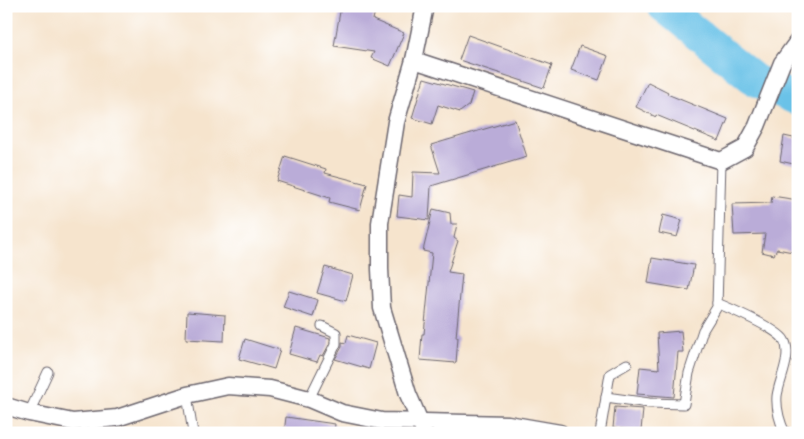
<svg xmlns="http://www.w3.org/2000/svg" width="804" height="439" font-family="Delius,sans-serif">
	<style>
		.lines { fill: none; stroke-linecap: round; stroke-linejoin: round }
		.river { stroke: #6bc2e8; stroke-width: 32 }
		.building { fill: #baacd8 }
		.service-casing { stroke: #6c666e; stroke-width: 11 }
		.minor-casing { stroke: #6c666e; stroke-width: 19 }
		.service { stroke: #fff; stroke-width: 9 }
		.minor { stroke: #fff; stroke-width: 16 }
	</style>
	<rect width="100%" height="100%" fill="#fff"/>
	<filter id="ink" filterUnits="userSpaceOnUse"><feTurbulence type="fractalNoise" baseFrequency=".02" numOctaves="2"/><feDisplacementMap in="SourceGraphic" scale="10" xChannelSelector="R" yChannelSelector="G"/><feConvolveMatrix kernelMatrix="1 2 1 2 8 2 1 2 1" color-interpolation-filters="sRGB"/></filter>
	<filter id="wash" filterUnits="userSpaceOnUse"><feTurbulence type="fractalNoise" baseFrequency=".0096" numOctaves="4" result="noise"/><feDisplacementMap in="SourceGraphic" scale="20" xChannelSelector="R" yChannelSelector="G"/><feGaussianBlur stdDeviation="1.12" result="paint"/><feColorMatrix in="noise" values="0 0 0 0 0 0 0 0 0 0 0 0 0 0 0 0 0 1.4 0 .05"/><feComposite in="paint" operator="in"/></filter>
	<g filter="url(#wash)">
		<rect width="100%" height="100%" fill="#f6e4cd"/>
		<g class="lines">
			<!-- river -->
			<path class="river" d="M663 6 755 80 798 100"/>
		</g>
		<g id="blocks">
			<!-- building -->
			<g class="building">
				<path d="M341 6H376L373 20 404 33 390 66 371 58 374 52 334 46Z"/>
				<path d="M468 35 552 65 544 88 459 60Z"/>
				<path d="M580 46 608 56 599 80 571 70Z"/>
				<path d="M424 78 473 92 469 105 460 112 438 105 432 124 412 118Z"/>
				<path d="M648 82 668 92 667 94 728 119 719 141 656 115V117L636 107Z"/>
				<path d="M515 120 527 157 431 186 429 220 397 216 399 195 412 197 413 172 440 173 431 145Z"/>
				<path d="M784 136 798 139V165L780 161Z"/>
				<path d="M285 156 326 169 325 173 367 184 360 210 329 202 330 198 277 181Z"/>
				<path d="M772 196 798 200V253L777 249 774 255 762 252 765 234 734 235 732 204 771 203Z"/>
				<path d="M433 209 450 213 451 224H457L454 238 458 241 448 272 462 274 456 337H458L456 363 420 360 422 334H424L432 253 423 251Z"/>
				<path d="M663 215 682 220 677 237 659 233Z"/>
				<path d="M652 258 694 265 689 290 648 283Z"/>
				<path d="M325 267 353 275 346 301 317 293Z"/>
				<path d="M289 291 318 300 313 317 283 307Z"/>
				<path d="M187 312 225 315 224 341 186 339Z"/>
				<path d="M296 328 330 338V343L323 356 320 355 317 362 289 354Z"/>
				<path d="M681 331 683 352H678L674 397 637 394 640 367 659 369 657 333Z"/>
				<path d="M348 335 376 343 369 369 335 359 342 347V342L346 343Z"/>
				<path d="M245 339 280 350 274 369 239 359Z"/>
				<path d="M615 407 643 409 641 431 613 428Z"/>
				<path d="M286 417 335 424 334 433H284Z"/>
			</g>
		</g>
	</g>
	<g filter="url(#ink)">
		<use href="#blocks" fill-opacity="0" stroke="#6c666e" stroke-width="1"/>
		<g class="lines">
			<defs>
				<g id="service">
					<path d="M717 303C731 309 777 328 784 340 793 355 779 380 777 396 776 409 779 420 785 433"/>
					<path d="M187 395 193 433"/>
					<path d="M606 397 649 403 684 404 689 373 703 330 717 307 721 161"/>
					<path d="M309 399 336 344V333L322 326"/>
					<path d="M29 413 48 372"/>
					<path d="M600 433 610 374 627 364"/>
				</g>
				<g id="minor">
					<path d="M414 60 721 161 745 148 757 126 782 63 798 41"/>
					<path d="M6 406 29 413 73 422 117 418 187 395 228 386 270 389 309 399 342 413 382 421 508 424 560 433"/>
					<path d="M423 429 408 394 382 308 380 269V223L396 122 414 60 425 6"/>
				</g>
			</defs>
			<!-- service casing -->
			<use href="#service" class="service-casing"/>
			<!-- minor casing -->
			<use href="#minor" class="minor-casing"/>
			<!-- service -->
			<use href="#service" class="service"/>
			<!-- minor -->
			<use href="#minor" class="minor"/>
		</g>
	</g>
	<!-- margin -->
	<rect width="804" height="439" fill="none" stroke="#fff" stroke-width="25"/>
</svg>
